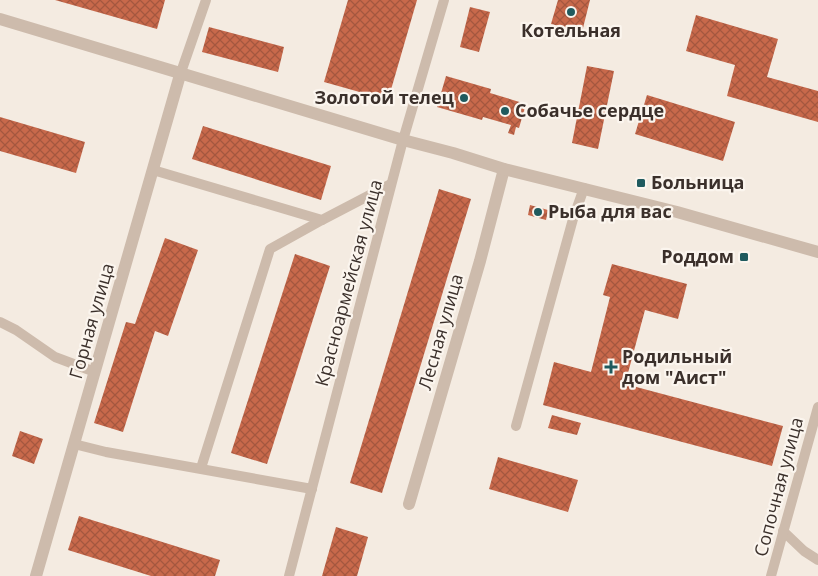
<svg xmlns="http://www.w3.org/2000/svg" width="818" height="576" font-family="'Open Sans',sans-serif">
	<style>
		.building { fill: url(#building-cross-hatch) }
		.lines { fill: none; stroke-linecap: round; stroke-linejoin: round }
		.service { stroke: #cdbbac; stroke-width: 10 }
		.minor { stroke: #cdbbac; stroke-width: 12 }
		.tertiary { stroke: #cdbbac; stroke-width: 12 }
		.poi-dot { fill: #1f5a5e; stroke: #fbf5ee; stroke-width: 2 }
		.labels { text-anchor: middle; stroke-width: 4.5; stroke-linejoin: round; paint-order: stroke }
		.poi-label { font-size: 18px; font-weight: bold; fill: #3b302b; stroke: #fbf5ee; text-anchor: start }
		.street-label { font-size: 18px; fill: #3b302b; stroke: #fbf5ee }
	</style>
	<defs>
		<pattern id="building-cross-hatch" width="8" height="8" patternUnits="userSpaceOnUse" patternTransform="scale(1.25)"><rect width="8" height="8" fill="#c8694b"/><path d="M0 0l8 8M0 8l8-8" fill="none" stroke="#a4573f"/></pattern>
	</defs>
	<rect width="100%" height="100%" fill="#f4ebe1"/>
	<!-- building -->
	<g class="building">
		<path d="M55 0H165L157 29Z"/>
		<path d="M348 0H417L388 100 324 82Z"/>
		<path d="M558 0H590L582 32 551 24Z"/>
		<path d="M470 7 490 12 479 52 460 47Z"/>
		<path d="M696 15 778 39 767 77 818 91V122L727 96 735 65 686 51Z"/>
		<path d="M209 27 284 47 278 72 202 52Z"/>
		<path d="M587 66 614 71 598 149 572 143Z"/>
		<path d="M446 76 491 89 490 93 526 104 519 128 516 127 514 135 508 133 511 125 483 117 482 120 437 107Z"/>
		<path d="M647 95 735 122 723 161 635 134Z"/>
		<path d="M0 117 85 142 76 173 0 151Z"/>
		<path d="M203 126 331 166 321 200 192 159Z"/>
		<path d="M439 189 471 199 382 493 350 483Z"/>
		<path d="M530 205 548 210 546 220 528 215Z"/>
		<path d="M165 238 198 250 168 336 155 331 123 432 94 423 126 322 135 324Z"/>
		<path d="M295 254 330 266 267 464 231 453Z"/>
		<path d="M612 264 687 284 678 319 645 310 625 384 783 426 772 466 543 405 554 362 591 372 610 297 603 295Z"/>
		<path d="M552 415 581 423 577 435 548 428Z"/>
		<path d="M20 431 43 439 34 464 12 456Z"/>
		<path d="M498 457 578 480 568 512 489 489Z"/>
		<path d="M79 516 220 560 215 576H151L68 550Z"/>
		<path d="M336 527 368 537 357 576H322Z"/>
	</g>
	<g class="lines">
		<!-- service -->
		<g class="service">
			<path d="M180 75 206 0"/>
			<path d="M153 170 322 220 391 184"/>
			<path d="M0 322 16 330 55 357 95 372"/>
			<path d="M516 426 573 219 584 188"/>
			<path d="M74 444 106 452 312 489"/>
			<path d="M201 468 270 249 322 220"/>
			<path d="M783 531 804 551 818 560"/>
			<path d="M289 576 403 140 444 0"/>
			<path d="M771 576 818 407"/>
		</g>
		<!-- minor -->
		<g class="minor">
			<path d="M409 504 480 261 504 169"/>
			<path d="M36 576 180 75"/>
		</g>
		<!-- tertiary -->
		<path class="tertiary" d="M0 19 403 140 453 153 504 169 677 212 818 252"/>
	</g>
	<!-- markers -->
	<g class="poi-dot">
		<circle cx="571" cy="12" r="5"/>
		<circle cx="464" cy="98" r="5"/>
		<circle cx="505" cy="111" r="5"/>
		<rect x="636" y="178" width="10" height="10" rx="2.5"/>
		<circle cx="538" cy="212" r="5"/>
		<rect x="739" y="252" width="10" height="10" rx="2.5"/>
		<path d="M608.5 359.5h5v5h5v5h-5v5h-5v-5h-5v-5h5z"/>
	</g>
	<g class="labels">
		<!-- poi labels -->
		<g class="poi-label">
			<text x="571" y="37" text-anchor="middle">Котельная</text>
			<text x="454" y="104" text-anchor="end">Золотой телец</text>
			<text x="515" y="117">Собачье сердце</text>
			<text x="651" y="189">Больница</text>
			<text x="548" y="218">Рыба для вас</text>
			<text x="734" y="263" text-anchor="end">Роддом</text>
			<text x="622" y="363">Родильный<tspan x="622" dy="21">дом "Аист"</tspan></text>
		</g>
		<!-- street labels -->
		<g class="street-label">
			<text transform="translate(349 283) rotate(-75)" y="6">Красноармейская улица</text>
			<text transform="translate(92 321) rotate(-74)" y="6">Горная улица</text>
			<text transform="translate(441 332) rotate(-74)" y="6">Лесная улица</text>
			<text transform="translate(779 487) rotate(-75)" y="6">Сопочная улица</text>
		</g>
	</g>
</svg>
